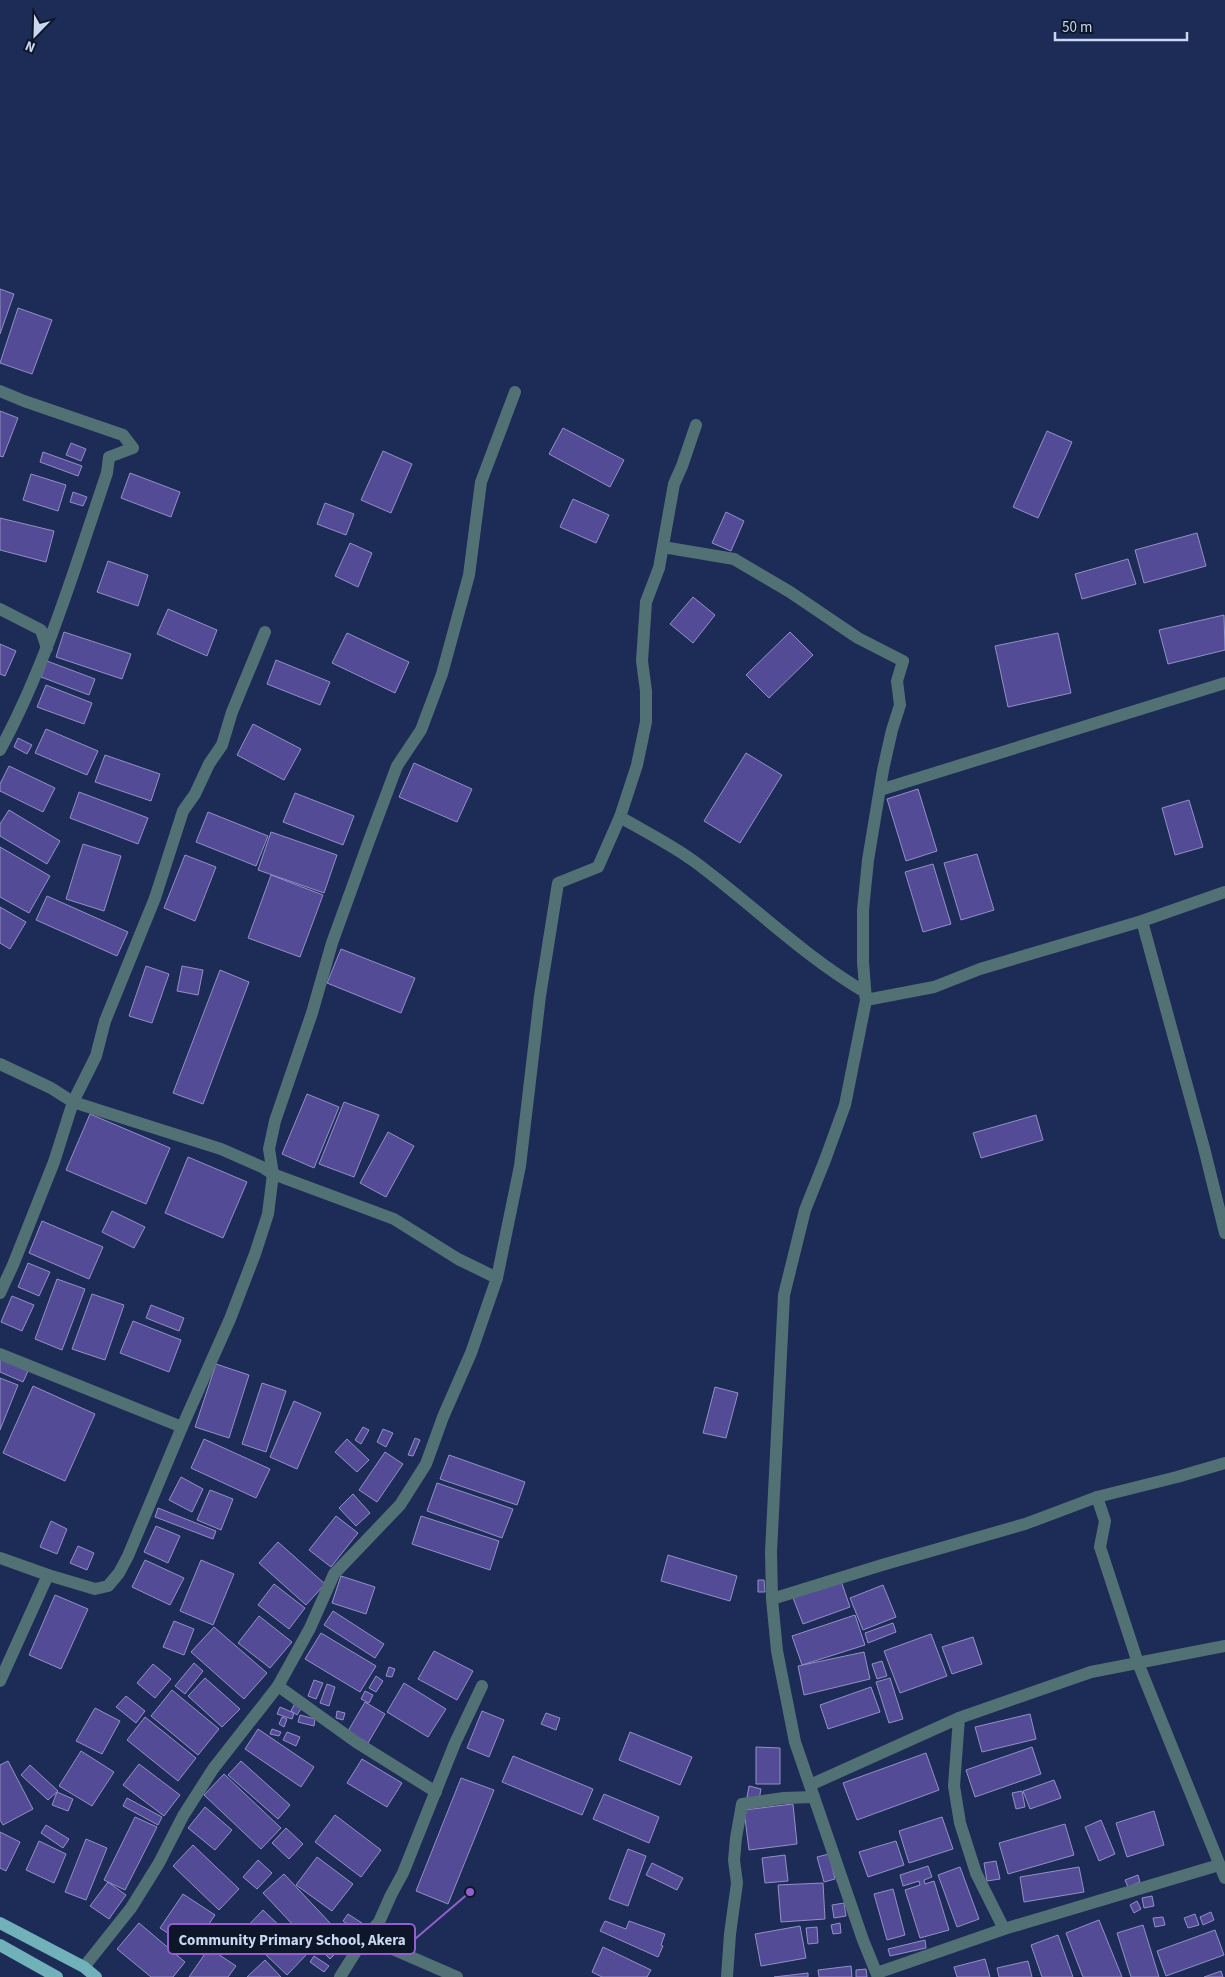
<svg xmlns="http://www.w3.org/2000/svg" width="1225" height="1977" font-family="'Source Sans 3',sans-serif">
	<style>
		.building { fill: #544b97; stroke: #9290c6 }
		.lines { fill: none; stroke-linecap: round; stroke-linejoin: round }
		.minor { stroke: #527174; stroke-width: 12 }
		.major { stroke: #71b2ba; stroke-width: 12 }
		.leader { fill: none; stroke: #935fce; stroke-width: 2 }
		.callout-dot { fill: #935fce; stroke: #0e1629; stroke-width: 2 }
		.callout { fill: #0e1629; stroke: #935fce; stroke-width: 2 }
		.callout-label { font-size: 15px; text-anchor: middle; font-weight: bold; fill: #cad7f1 }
	</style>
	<rect width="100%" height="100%" fill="#1c2c56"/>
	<!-- building -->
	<g class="building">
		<path d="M0 289 14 294 0 334Z"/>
		<path d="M18 308 52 320 32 374 0 363Z"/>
		<path d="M0 411 18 418 3 457 0 456Z"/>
		<path d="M563 428 624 460 610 487 549 454Z"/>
		<path d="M1047 431 1072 442 1038 518 1013 507Z"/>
		<path d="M71 443 86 449 81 461 66 455Z"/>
		<path d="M383 451 412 464 391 513 361 500Z"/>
		<path d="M43 452 82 466 78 476 40 462Z"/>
		<path d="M130 473 180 492 171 517 121 498Z"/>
		<path d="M31 474 66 485 58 511 23 500Z"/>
		<path d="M73 492 87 497 83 506 70 502Z"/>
		<path d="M573 499 609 515 596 543 560 527Z"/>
		<path d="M325 503 354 514 346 535 317 524Z"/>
		<path d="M726 512 744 521 731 551 712 543Z"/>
		<path d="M0 518 54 531 46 562 0 550Z"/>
		<path d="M1197 533 1206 566 1144 583 1135 550Z"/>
		<path d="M350 543 372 553 358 587 335 576Z"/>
		<path d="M1128 559 1136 584 1082 599 1075 574Z"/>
		<path d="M108 561 148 575 138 606 97 592Z"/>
		<path d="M693 597 715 615 693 643 670 624Z"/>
		<path d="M168 609 217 630 207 656 157 634Z"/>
		<path d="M1224 615 1225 650 1168 664 1159 630Z"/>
		<path d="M64 632 131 654 122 679 56 657Z"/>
		<path d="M790 632 813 655 769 698 746 675Z"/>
		<path d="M347 633 409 662 395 693 332 663Z"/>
		<path d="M1058 633 1071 693 1008 707 995 646Z"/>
		<path d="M0 644 16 651 5 676 0 674Z"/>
		<path d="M276 660 330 682 320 705 267 684Z"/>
		<path d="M47 661 95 679 89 695 41 677Z"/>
		<path d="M46 685 92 703 84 724 37 707Z"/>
		<path d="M253 724 301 749 284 780 237 755Z"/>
		<path d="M46 729 98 751 87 775 35 753Z"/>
		<path d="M18 738 32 745 27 754 14 747Z"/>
		<path d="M746 753 782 775 740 843 704 821Z"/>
		<path d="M105 755 160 774 151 801 95 782Z"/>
		<path d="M414 763 472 789 457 822 399 797Z"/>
		<path d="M9 766 55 788 43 812 0 791V784Z"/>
		<path d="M918 789 937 851 906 861 887 799Z"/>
		<path d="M79 792 148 818 138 844 70 818Z"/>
		<path d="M295 793 354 816 343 845 283 822Z"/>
		<path d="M1189 800 1203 847 1175 855 1162 808Z"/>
		<path d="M9 810 60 841 47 864 0 836V824Z"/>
		<path d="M208 812 268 836 256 866 196 842Z"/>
		<path d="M271 832 337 855 324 893 258 870Z"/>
		<path d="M83 844 121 856 104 911 66 899Z"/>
		<path d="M0 847 50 876 29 913 0 897Z"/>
		<path d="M977 854 994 910 961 920 944 863Z"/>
		<path d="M185 855 216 867 195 921 164 908Z"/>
		<path d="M933 864 951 924 923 932 905 872Z"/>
		<path d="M271 875 323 895 300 957 248 938Z"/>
		<path d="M47 896 128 932 117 956 36 920Z"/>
		<path d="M0 907 26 922 10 949 0 943Z"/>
		<path d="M341 949 415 978 401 1013 327 983Z"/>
		<path d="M146 966 169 974 152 1023 129 1016Z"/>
		<path d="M182 966 203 970 198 995 177 991Z"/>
		<path d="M220 970 249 982 203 1104 173 1093Z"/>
		<path d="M307 1094 339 1107 314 1168 282 1154Z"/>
		<path d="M344 1102 379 1115 354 1177 319 1164Z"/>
		<path d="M90 1114 170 1148 146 1204 66 1170Z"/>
		<path d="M1036 1115 1043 1140 981 1158 973 1133Z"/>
		<path d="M388 1132 414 1146 386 1197 360 1183Z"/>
		<path d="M188 1157 247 1182 223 1238 165 1213Z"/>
		<path d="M112 1211 145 1227 134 1248 102 1232Z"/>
		<path d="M42 1221 103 1247 89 1279 29 1253Z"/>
		<path d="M28 1263 50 1272 39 1296 18 1287Z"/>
		<path d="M57 1279 85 1289 62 1350 35 1339Z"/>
		<path d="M92 1294 124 1305 105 1360 72 1349Z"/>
		<path d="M12 1296 34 1305 22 1331 1 1322Z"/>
		<path d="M151 1305 184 1318 179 1331 146 1318Z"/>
		<path d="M133 1321 181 1340 169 1372 120 1353Z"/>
		<path d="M0 1359 28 1371 23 1382 0 1372Z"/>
		<path d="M216 1364 249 1375 229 1438 195 1427Z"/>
		<path d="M0 1378 18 1385 0 1430Z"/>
		<path d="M262 1383 286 1391 266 1452 242 1444Z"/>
		<path d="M33 1386 95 1414 65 1481 3 1453Z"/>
		<path d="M715 1387 738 1393 726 1438 703 1433Z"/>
		<path d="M294 1401 321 1413 297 1469 270 1457Z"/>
		<path d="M363 1427 369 1430 361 1444 355 1440Z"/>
		<path d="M383 1429 393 1433 386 1447 377 1442Z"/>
		<path d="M415 1438 420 1440 413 1456 408 1455Z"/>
		<path d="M204 1439 270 1469 256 1498 191 1468Z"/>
		<path d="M347 1439 369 1460 357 1472 335 1452Z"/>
		<path d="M385 1452 403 1464 377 1502 359 1490Z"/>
		<path d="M449 1455 525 1482 517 1505 440 1479Z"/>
		<path d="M181 1477 203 1489 192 1512 169 1500Z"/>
		<path d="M437 1483 513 1509 502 1538 427 1511Z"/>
		<path d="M210 1490 233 1499 221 1530 197 1520Z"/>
		<path d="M353 1494 370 1513 356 1526 339 1508Z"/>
		<path d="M158 1508 216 1531 213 1539 155 1517Z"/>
		<path d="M336 1516 358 1533 331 1567 309 1550Z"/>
		<path d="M421 1516 499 1541 490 1570 412 1544Z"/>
		<path d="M51 1521 67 1529 57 1554 40 1547Z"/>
		<path d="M156 1526 180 1536 168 1563 144 1552Z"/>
		<path d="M278 1542 325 1584 306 1605 259 1563Z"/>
		<path d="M78 1546 94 1553 87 1570 70 1563Z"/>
		<path d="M668 1555 737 1576 730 1601 661 1581Z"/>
		<path d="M145 1560 184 1578 170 1605 132 1587Z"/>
		<path d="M201 1560 234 1574 213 1625 180 1611Z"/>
		<path d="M341 1576 375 1587 366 1614 332 1603Z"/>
		<path d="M840 1578 850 1607 803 1624 792 1595Z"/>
		<path d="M758 1580H764L765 1592H758Z"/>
		<path d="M274 1584 305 1608 289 1629 258 1605Z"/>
		<path d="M883 1585 896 1617 863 1630 850 1598Z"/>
		<path d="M55 1595 88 1609 61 1669 29 1655Z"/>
		<path d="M333 1611 384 1644 375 1658 324 1625Z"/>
		<path d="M855 1615 865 1645 802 1665 792 1636Z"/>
		<path d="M259 1616 292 1642 270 1668 238 1643Z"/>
		<path d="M174 1621 194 1629 184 1655 163 1647Z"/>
		<path d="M893 1623 896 1632 868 1643 865 1633Z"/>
		<path d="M214 1627 267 1673 244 1699 191 1652Z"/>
		<path d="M321 1633 376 1666 360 1692 305 1659Z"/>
		<path d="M931 1634 947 1676 900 1693 884 1651Z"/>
		<path d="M973 1637 982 1664 952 1674 942 1647Z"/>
		<path d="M434 1651 473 1671 457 1700 418 1679Z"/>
		<path d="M864 1652 870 1679 804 1695 798 1666Z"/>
		<path d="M882 1661 887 1676 877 1679 872 1664Z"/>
		<path d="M194 1663 203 1671 185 1694 175 1686Z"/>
		<path d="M153 1664 171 1679 155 1698 137 1683Z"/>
		<path d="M389 1667 395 1669 392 1677 386 1676Z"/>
		<path d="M376 1676 383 1681 376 1692 369 1688Z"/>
		<path d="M205 1678 240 1709 222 1727 188 1696Z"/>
		<path d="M890 1678 903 1719 889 1723 876 1682Z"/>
		<path d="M314 1680 323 1683 316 1699 308 1696Z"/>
		<path d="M404 1683 446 1709 428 1737 387 1712Z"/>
		<path d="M327 1684 335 1687 329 1706 320 1703Z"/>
		<path d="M871 1687 880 1712 828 1729 820 1705Z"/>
		<path d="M172 1690 219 1729 198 1755 151 1716Z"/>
		<path d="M365 1691 373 1695 369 1703 361 1699Z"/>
		<path d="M126 1696 145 1711 136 1723 116 1707Z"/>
		<path d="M365 1702 385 1714 368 1743 348 1731Z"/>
		<path d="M295 1703 302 1707 297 1715 291 1711Z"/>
		<path d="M280 1707 294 1713 292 1719 277 1714Z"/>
		<path d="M95 1708 120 1721 102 1754 76 1741Z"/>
		<path d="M337 1711 345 1713 343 1720 336 1718Z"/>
		<path d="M482 1711 504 1720 489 1757 467 1748Z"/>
		<path d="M546 1713 560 1718 556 1730 541 1724Z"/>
		<path d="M1030 1714 1036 1739 982 1752 975 1727Z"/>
		<path d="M300 1715 315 1719 314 1726 298 1722Z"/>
		<path d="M145 1717 196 1758 178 1781 127 1740Z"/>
		<path d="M282 1717 287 1719 284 1727 279 1724Z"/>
		<path d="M258 1729 314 1767 301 1787 245 1749Z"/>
		<path d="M272 1729 281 1732 279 1736 270 1734Z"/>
		<path d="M287 1732 300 1737 296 1746 283 1740Z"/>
		<path d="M630 1732 692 1757 680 1785 619 1760Z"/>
		<path d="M756 1747 780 1748V1784H756Z"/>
		<path d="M1032 1747 1041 1774 975 1797 966 1770Z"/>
		<path d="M81 1751 114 1772 92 1806 59 1786Z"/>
		<path d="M926 1753 939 1790 857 1820 843 1783Z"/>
		<path d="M513 1756 593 1789 582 1815 502 1782Z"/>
		<path d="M362 1759 402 1783 387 1807 347 1783Z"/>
		<path d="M8 1761 33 1809 3 1825 0 1820V1765Z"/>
		<path d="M241 1761 290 1805 278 1819 228 1775Z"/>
		<path d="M139 1764 180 1795 164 1816 123 1785Z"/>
		<path d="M30 1765 58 1791 48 1800 21 1775Z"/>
		<path d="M224 1774 281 1828 261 1849 204 1795Z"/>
		<path d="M461 1778 494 1790 448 1904 416 1891Z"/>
		<path d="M1054 1780 1061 1798 1030 1809 1023 1791Z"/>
		<path d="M749 1786 761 1789 759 1800 747 1797Z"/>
		<path d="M1022 1791 1025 1807 1016 1809 1012 1793Z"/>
		<path d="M57 1792 73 1799 68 1811 52 1805Z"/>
		<path d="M604 1794 659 1817 649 1843 593 1819Z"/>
		<path d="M127 1798 162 1817 158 1825 123 1806Z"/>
		<path d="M793 1804 797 1844 749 1850 744 1810Z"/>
		<path d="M205 1807 232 1830 215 1850 188 1828Z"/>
		<path d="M1154 1811 1164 1845 1127 1857 1116 1823Z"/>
		<path d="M335 1815 381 1850 361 1877 315 1842Z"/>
		<path d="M135 1817 157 1827 125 1890 104 1880Z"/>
		<path d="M942 1817 953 1849 909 1863 899 1831Z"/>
		<path d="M1101 1820 1115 1854 1099 1861 1085 1827Z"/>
		<path d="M1065 1824 1074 1855 1008 1874 999 1843Z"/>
		<path d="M46 1825 69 1839 63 1848 41 1833Z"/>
		<path d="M286 1828 303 1844 289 1859 272 1843Z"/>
		<path d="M0 1832 20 1842 6 1871 0 1868Z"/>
		<path d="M86 1839 107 1848 86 1900 65 1892Z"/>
		<path d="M39 1841 66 1854 54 1883 26 1870Z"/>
		<path d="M896 1841 904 1865 868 1877 859 1852Z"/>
		<path d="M193 1845 239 1889 219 1910 173 1866Z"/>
		<path d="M628 1849 646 1856 628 1906 609 1899Z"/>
		<path d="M829 1854 835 1879 824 1882 817 1857Z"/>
		<path d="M785 1855 788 1881 765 1883 762 1858Z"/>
		<path d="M317 1857 353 1884 332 1911 296 1885Z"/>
		<path d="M258 1860 272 1873 257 1889 243 1877Z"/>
		<path d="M996 1861 1000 1879 987 1881 984 1863Z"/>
		<path d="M652 1863 683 1878 677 1890 646 1875Z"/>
		<path d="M928 1866 932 1877 924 1880 925 1884 934 1881 949 1930 920 1938 905 1890 920 1885 919 1881 903 1886 900 1875Z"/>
		<path d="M960 1867 979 1919 957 1927 938 1875Z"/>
		<path d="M1079 1867 1084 1892 1024 1902 1020 1877Z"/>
		<path d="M284 1874 331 1924 310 1943 263 1893Z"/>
		<path d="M1138 1875 1140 1882 1128 1887 1125 1880Z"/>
		<path d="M108 1882 126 1895 109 1919 90 1906Z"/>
		<path d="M823 1883 825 1919 781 1922 778 1885Z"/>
		<path d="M893 1889 905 1935 887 1940 874 1894Z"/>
		<path d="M183 1894 215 1915 192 1949 160 1928Z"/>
		<path d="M1152 1896 1154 1906 1144 1908 1142 1898Z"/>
		<path d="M1137 1901 1141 1909 1134 1913 1130 1905Z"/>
		<path d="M844 1903 846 1916 834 1918 832 1905Z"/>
		<path d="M263 1910 308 1953 287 1975 242 1932Z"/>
		<path d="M1211 1912 1214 1920 1203 1925 1200 1917Z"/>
		<path d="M348 1914 362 1923 357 1930 343 1921Z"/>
		<path d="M1195 1914 1199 1925 1188 1928 1184 1918Z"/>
		<path d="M1163 1917 1165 1925 1155 1927 1153 1918Z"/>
		<path d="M1099 1920 1122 1977H1083L1066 1933Z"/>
		<path d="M605 1921 626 1929 629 1921 665 1934 661 1945 663 1946 658 1957 600 1931Z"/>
		<path d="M139 1923 185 1962 173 1977H151L117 1949Z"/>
		<path d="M840 1923 841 1933 833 1934 831 1925Z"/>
		<path d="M1143 1925 1159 1977H1131L1117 1933Z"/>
		<path d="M800 1926 806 1958 761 1966 755 1934Z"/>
		<path d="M817 1927 818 1943 808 1944 806 1928Z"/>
		<path d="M1215 1930 1224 1955 1166 1976 1157 1951Z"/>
		<path d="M1058 1935 1073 1977H1042L1031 1945Z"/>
		<path d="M330 1940 340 1949 330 1959 321 1950Z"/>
		<path d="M925 1940 926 1948 890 1956 888 1949Z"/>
		<path d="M603 1947 651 1970 647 1977H602L592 1972Z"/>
		<path d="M209 1948 236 1966 228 1977H189Z"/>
		<path d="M314 1956 329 1966 324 1972 310 1962Z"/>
		<path d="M985 1959 990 1977H957L954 1967Z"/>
		<path d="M265 1960 281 1977H247Z"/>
		<path d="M1028 1961 1032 1977H999L997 1968Z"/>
		<path d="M851 1966 852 1977H819L818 1970Z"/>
		<path d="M866 1969 867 1977H856V1970Z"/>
		<path d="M1221 1971 1223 1977H1204Z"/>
		<path d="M808 1973V1977H774Z"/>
	</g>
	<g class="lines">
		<!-- minor -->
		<g class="minor">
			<path d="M0 391 24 401 123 435 133 448 109 457 107 473C75 567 47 663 0 750"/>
			<path d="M663 547 734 559 790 592 858 638 903 661 897 681 900 705 892 730 883 770 868 860 863 910V962L866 1000 845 1105 825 1160 805 1210 784 1295 771 1552 772 1599 777 1651 795 1742 863 1940 878 1977"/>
			<path d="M0 609 41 630 47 648"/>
			<path d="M880 790 1225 683"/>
			<path d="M620 817C644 831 672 845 695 862 753 905 801 954 865 992L866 1000 934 987 980 969 1142 921 1225 892"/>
			<path d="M1142 921 1204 1148 1225 1233"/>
			<path d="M0 1064 51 1088 73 1102 221 1149 262 1167 273 1174 394 1219 458 1259 497 1278"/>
			<path d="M0 1293 13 1265 54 1162 73 1102 96 1056 105 1021 155 898 183 811 195 794 209 764 222 745 232 712 265 632"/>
			<path d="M0 1354 182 1427"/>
			<path d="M1097 1497 1105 1521 1100 1547 1138 1663 1225 1878"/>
			<path d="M0 1558 48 1575 95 1589 108 1586 119 1573 128 1556 182 1427 230 1319 255 1254 268 1214 273 1174 269 1149 275 1121 312 1013 332 943 370 838 397 766 421 730 442 674 469 575 481 482 515 392"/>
			<path d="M772 1599 882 1565 1025 1524 1097 1497 1177 1477 1225 1463"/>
			<path d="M0 1681 48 1575"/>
			<path d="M278 1686 356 1742 436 1792"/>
			<path d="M959 1718 954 1786 960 1823 976 1873 1004 1929"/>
			<path d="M810 1785 959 1718 1091 1672 1225 1646"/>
			<path d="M365 1937 457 1977"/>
			<path d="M84 1967 131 1908 159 1863 183 1816 213 1769 278 1686 310 1628 334 1574 400 1505 426 1464 443 1417 471 1353 497 1278 520 1166 540 996 558 883 598 867 620 817 637 765 646 722V691L642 661 646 602 659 568 674 484 682 466 696 425"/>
			<path d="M877 1973 1004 1929 1219 1865"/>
			<path d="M340 1977 365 1937 379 1922 391 1895 403 1873 455 1743 482 1686"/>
			<path d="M727 1977 730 1934 737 1883 734 1860 736 1838 742 1804 784 1798 814 1797"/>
		</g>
		<!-- major -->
		<g class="major">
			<path d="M0 1923 84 1967 96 1977"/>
			<path d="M0 1945 57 1977"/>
		</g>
	</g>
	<!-- callouts -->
	<path class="leader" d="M470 1892L415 1939"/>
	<circle class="callout-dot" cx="470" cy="1892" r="5"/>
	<rect class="callout" x="168" y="1924" width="247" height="30" rx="5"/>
	<g class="callout-label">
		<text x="292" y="1945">Community Primary School, Akera</text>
	</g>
	<!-- north arrow -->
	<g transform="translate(35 35) rotate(203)" stroke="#0e1629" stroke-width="4" paint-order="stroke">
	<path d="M0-4L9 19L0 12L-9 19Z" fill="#cad7f1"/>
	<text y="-8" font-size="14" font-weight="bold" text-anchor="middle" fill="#cad7f1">N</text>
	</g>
	<!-- scale -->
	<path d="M1055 32v8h132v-8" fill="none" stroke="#cad7f1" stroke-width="2.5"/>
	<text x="1062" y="32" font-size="15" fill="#cad7f1" stroke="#0e1629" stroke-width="4" paint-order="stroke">50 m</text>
</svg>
